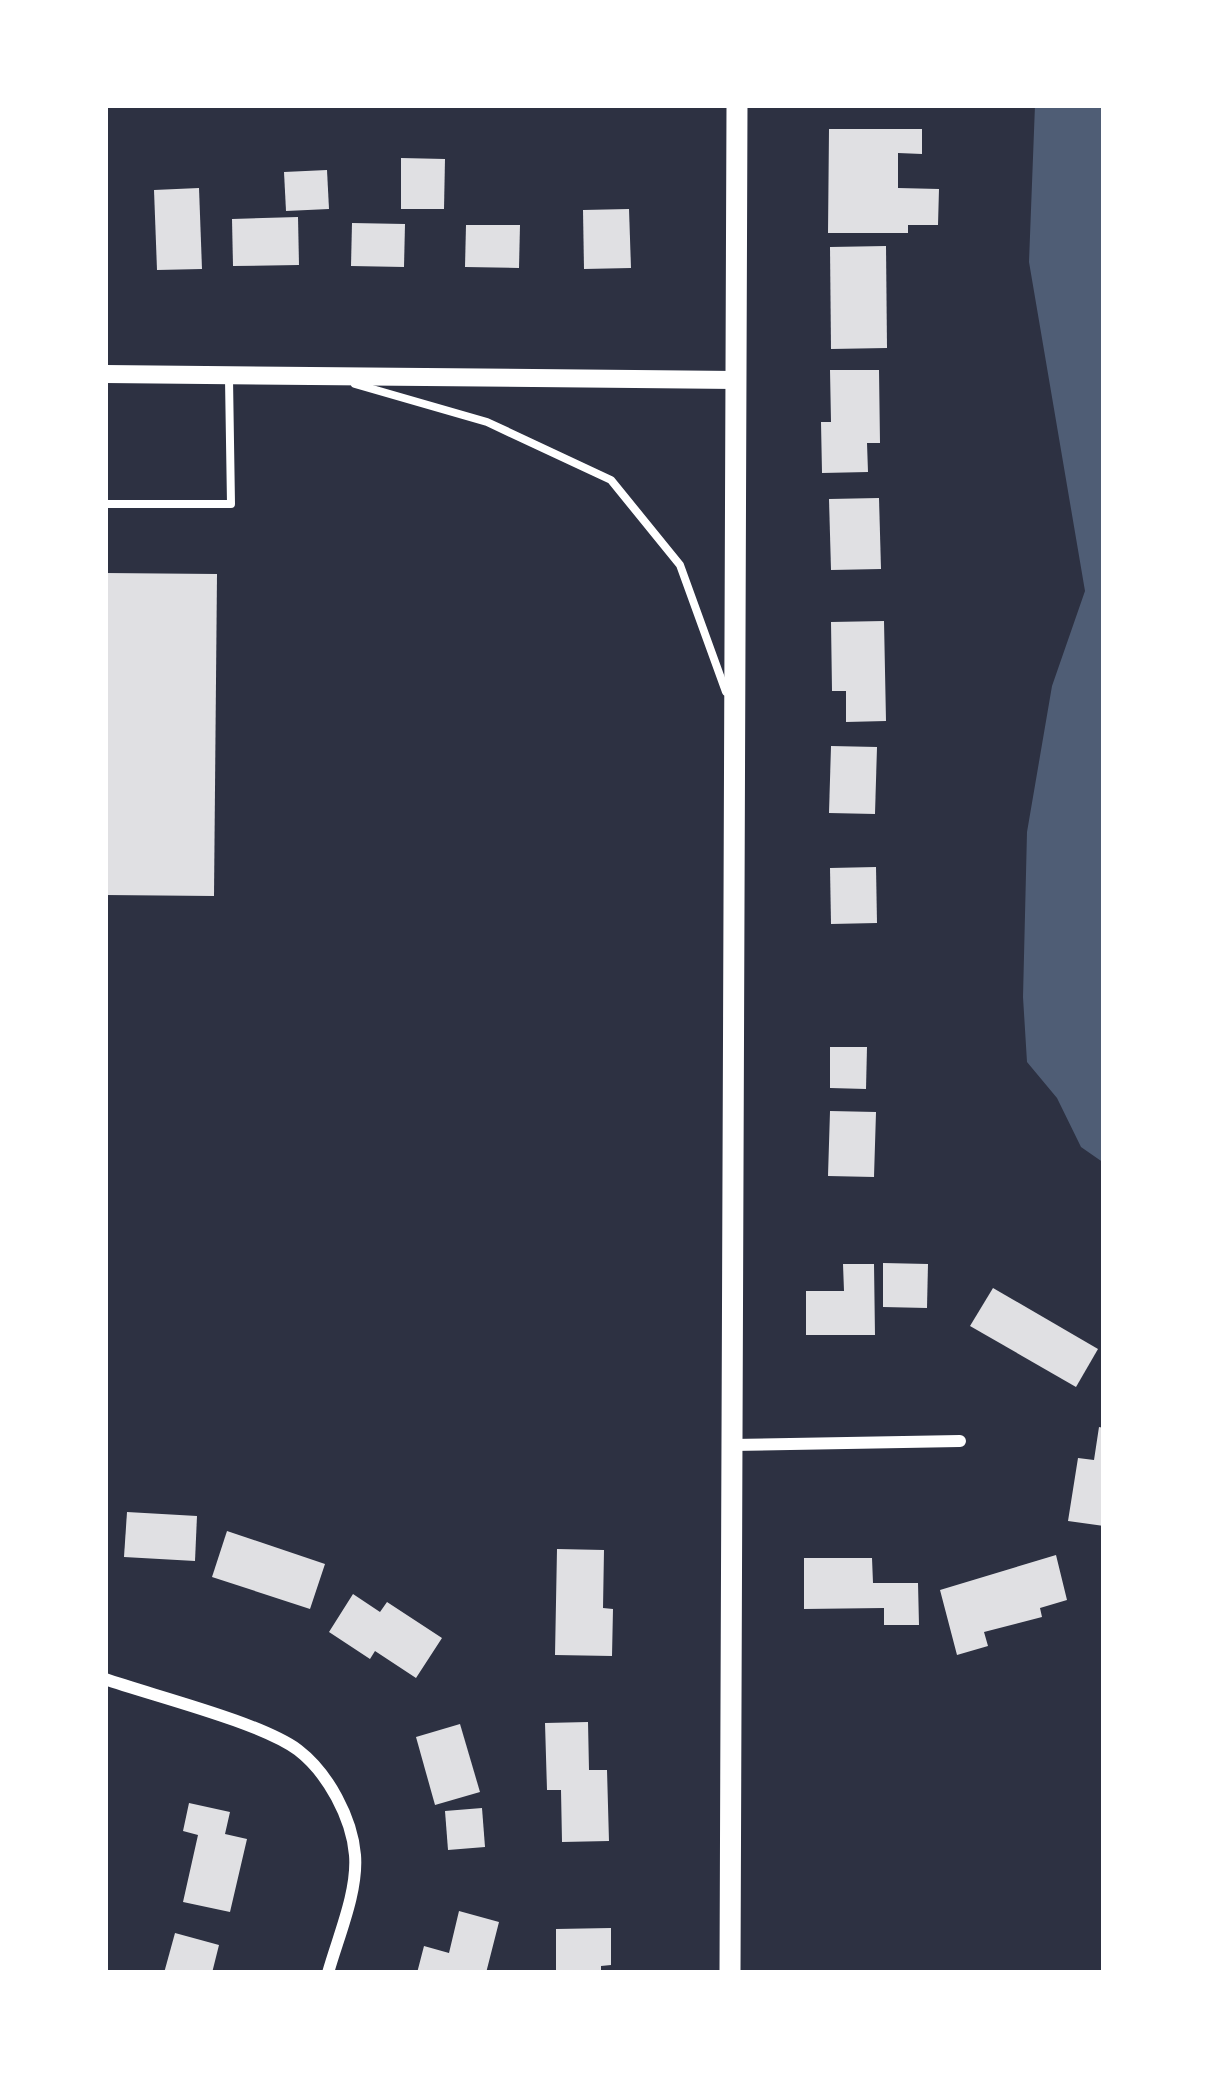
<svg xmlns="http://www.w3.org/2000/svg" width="1209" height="2078" font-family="Lato,sans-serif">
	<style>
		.water { fill: #4f5d75 }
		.building { fill: #e0e0e3 }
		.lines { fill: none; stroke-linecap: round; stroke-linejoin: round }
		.service { stroke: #fff; stroke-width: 8 }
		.minor { stroke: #fff; stroke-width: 12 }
		.tertiary { stroke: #fff; stroke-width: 18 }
		.secondary { stroke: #fff; stroke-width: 21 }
	</style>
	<rect width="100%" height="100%" fill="#2d3142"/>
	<!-- water -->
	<path class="water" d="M1035 105H1104V1163L1081 1147 1057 1098 1027 1062 1023 997 1027 832 1052 686 1085 591 1029 262Z"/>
	<!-- building -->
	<g class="building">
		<path d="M829 129H922V154L898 153V188L939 189 938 225H908V233H828Z"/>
		<path d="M401 158 445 159 444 209H401Z"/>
		<path d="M327 170 329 209 286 211 284 172Z"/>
		<path d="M199 188 202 269 157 270 154 190Z"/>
		<path d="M629 209 631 268 584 269 583 210Z"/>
		<path d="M298 217 299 265 233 266 232 219Z"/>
		<path d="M352 223 405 224 404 267 351 266Z"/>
		<path d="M466 225H520L519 268 465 267Z"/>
		<path d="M886 246 887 348 831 349 830 247Z"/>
		<path d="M830 370H879L880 443H867L868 472 822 473 821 422H831Z"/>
		<path d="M879 498 881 569 831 570 829 499Z"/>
		<path d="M105 573 217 574 214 896 105 895Z"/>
		<path d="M884 621 886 721 846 722V691H832L831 622Z"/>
		<path d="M831 746 877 747 875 814 829 813Z"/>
		<path d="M876 867 877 923 831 924 830 868Z"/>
		<path d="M830 1047H867L866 1089 830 1088Z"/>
		<path d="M830 1111 876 1112 874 1177 828 1176Z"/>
		<path d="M883 1263 928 1264 927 1308 883 1307Z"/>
		<path d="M843 1264H874L875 1335H806V1291H844Z"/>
		<path d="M993 1288 1098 1349 1076 1387 970 1326Z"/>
		<path d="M1099 1427 1104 1428V1526L1068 1521 1078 1458 1094 1460Z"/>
		<path d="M127 1512 197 1516 195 1561 124 1557Z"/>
		<path d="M227 1531 325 1564 310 1609 212 1577Z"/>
		<path d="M557 1549 604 1550 603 1608 613 1609 612 1656 555 1655Z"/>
		<path d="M1056 1555 1067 1600 1040 1608 1042 1617 984 1632 988 1646 957 1655 940 1590Z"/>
		<path d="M804 1558H872L873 1583H918L919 1625H884V1608L804 1609Z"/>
		<path d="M353 1594 380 1612 387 1602 442 1638 416 1678 375 1651 370 1659 329 1632Z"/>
		<path d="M588 1722 589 1770H607L609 1841 562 1842 561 1790H547L545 1723Z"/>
		<path d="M460 1724 480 1792 435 1805 416 1737Z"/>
		<path d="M189 1803 230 1812 225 1834 247 1839 230 1912 183 1902 198 1835 183 1831Z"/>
		<path d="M482 1808 485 1847 448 1850 445 1811Z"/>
		<path d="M459 1911 499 1922 486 1973H417L424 1946 449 1953Z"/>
		<path d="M611 1928V1965L601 1966V1973H556V1929Z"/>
		<path d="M175 1933 219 1945 212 1973H164Z"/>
	</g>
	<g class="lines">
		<!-- service -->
		<g class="service">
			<path d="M355 384 487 422 611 480 680 565 726 692"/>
			<path d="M105 504H231L229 379"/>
		</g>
		<!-- minor -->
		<g class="minor">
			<path d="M732 1445 960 1441"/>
			<path d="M105 1679C154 1696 260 1722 298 1750 328 1773 352 1818 355 1855 358 1892 338 1937 328 1973"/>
		</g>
		<!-- tertiary -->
		<path class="tertiary" d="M105 374 736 380"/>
		<!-- secondary -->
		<path class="secondary" d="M730 1973 737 105"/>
	</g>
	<!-- border -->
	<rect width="1209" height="2078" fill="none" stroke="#ffffff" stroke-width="216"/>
</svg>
